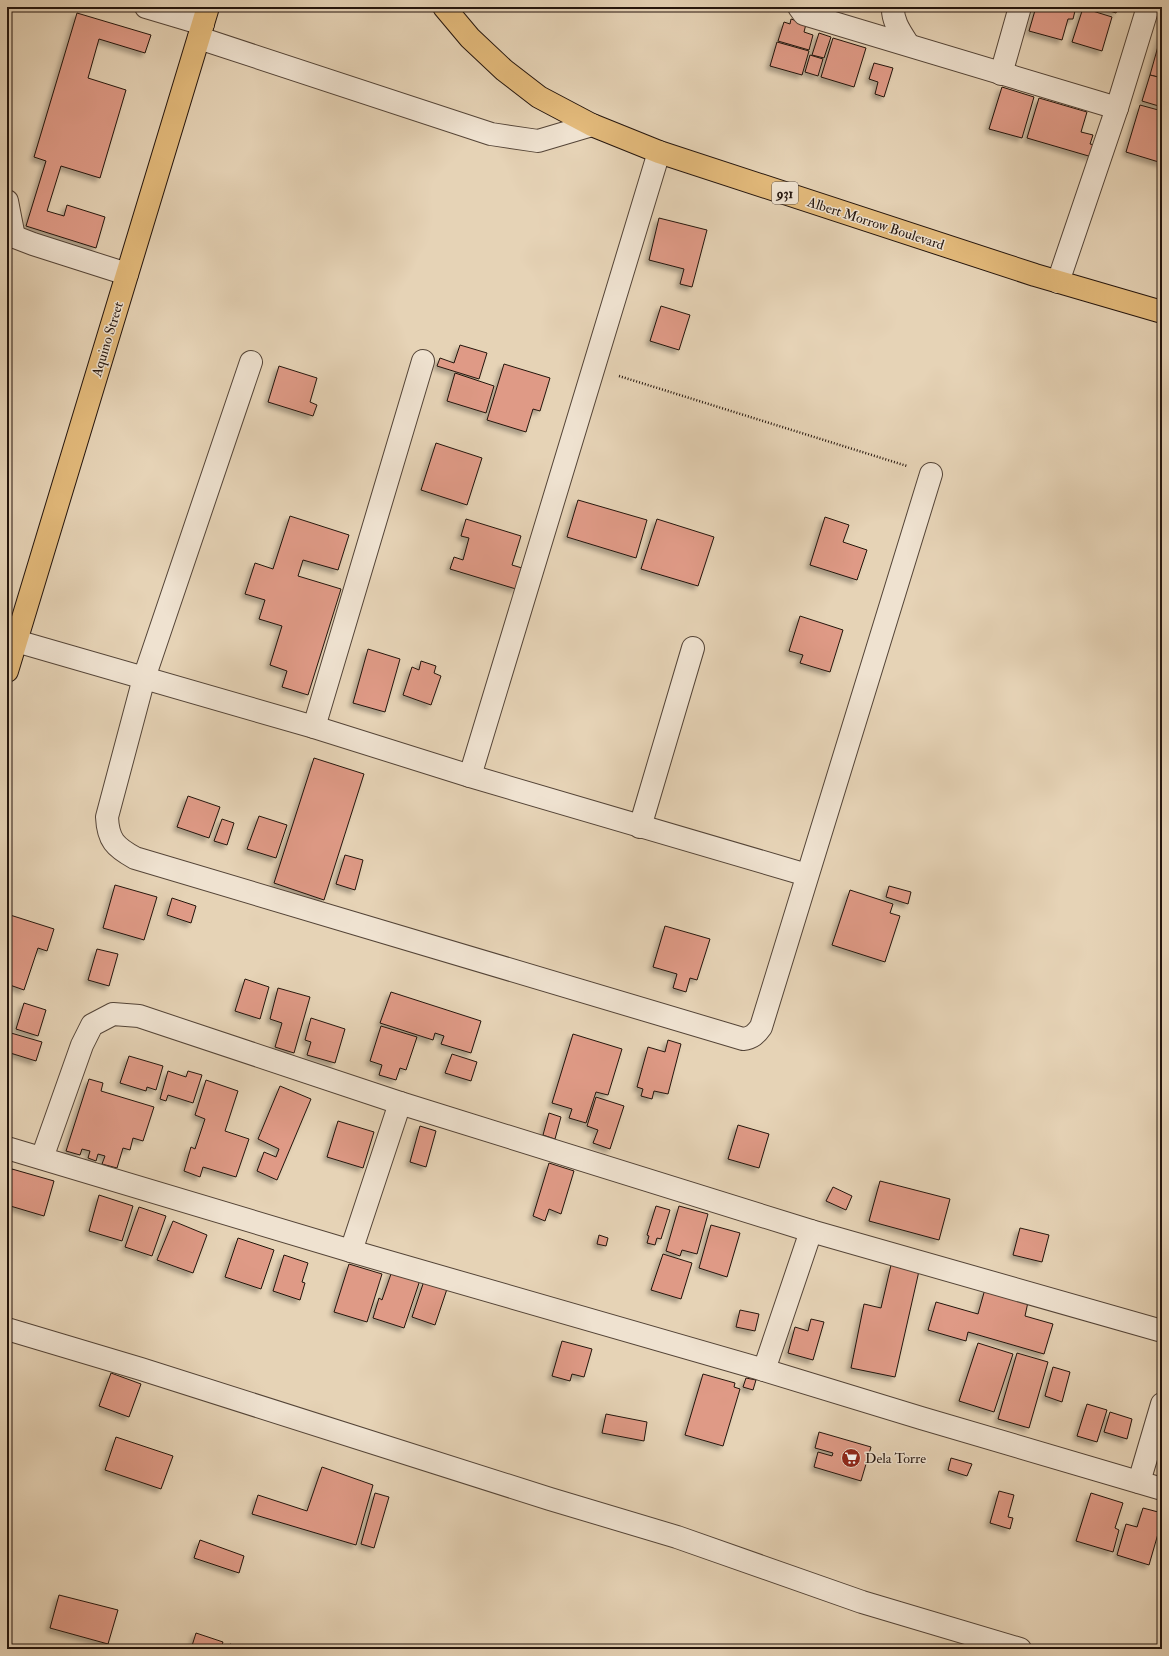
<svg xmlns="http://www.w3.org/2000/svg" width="1169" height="1656" font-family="'IM FELL Double Pica',serif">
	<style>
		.building { fill: #df9a86; stroke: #24150d; filter: url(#shadow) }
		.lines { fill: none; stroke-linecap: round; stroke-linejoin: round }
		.minor-casing { stroke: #544437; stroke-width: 24 }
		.major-casing { stroke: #24150d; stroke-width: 24 }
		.highway-casing { stroke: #24150d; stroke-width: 24 }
		.path { stroke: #24150d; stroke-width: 2.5; stroke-dasharray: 1 2; stroke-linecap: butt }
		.minor { stroke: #efe2d0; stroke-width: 22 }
		.major { stroke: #e3ba7b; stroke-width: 22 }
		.highway { stroke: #e3ba7b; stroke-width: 22 }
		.labels { text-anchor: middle; stroke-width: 3; stroke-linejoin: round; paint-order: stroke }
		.shield { fill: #efe2d0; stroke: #615248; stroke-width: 1 }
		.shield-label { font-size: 13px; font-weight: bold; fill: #24150d }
		.street-label { font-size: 14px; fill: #24150d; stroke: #efe2d0 }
		.poi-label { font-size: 14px; fill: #24150d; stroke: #efe2d0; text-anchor: start }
	</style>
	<defs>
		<filter id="shadow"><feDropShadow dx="-3.5" dy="3.5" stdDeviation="2" flood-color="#0004"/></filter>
	</defs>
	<rect width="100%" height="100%" fill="#e6d3b6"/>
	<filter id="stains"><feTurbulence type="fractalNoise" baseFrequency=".005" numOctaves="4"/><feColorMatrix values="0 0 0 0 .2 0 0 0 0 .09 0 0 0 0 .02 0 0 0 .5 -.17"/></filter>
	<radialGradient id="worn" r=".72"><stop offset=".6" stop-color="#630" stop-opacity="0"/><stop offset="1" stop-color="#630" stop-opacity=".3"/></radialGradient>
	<!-- building -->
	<g class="building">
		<path d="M1036 7H1076L1073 19H1068L1062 40 1029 31Z"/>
		<path d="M1097 7H1118L1116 13Z"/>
		<path d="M1083 8 1112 17 1102 51 1072 42Z"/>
		<path d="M77 13 151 35 145 53 99 39 88 78 126 90 100 178 61 166 47 211 64 216 67 205 105 217 96 248 26 226 46 161 34 157Z"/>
		<path d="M791 19 806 24 804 32 813 35 809 50 778 41 784 22 790 24Z"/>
		<path d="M1162 32V78L1150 75Z"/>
		<path d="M819 33 831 37 824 58 812 55Z"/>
		<path d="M833 38 866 48 854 87 821 77Z"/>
		<path d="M777 42 809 51 802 75 770 66Z"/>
		<path d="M810 55 823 59 818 76 805 72Z"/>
		<path d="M874 63 893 68 884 97 875 94 878 82 869 79Z"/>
		<path d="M1150 75 1162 78V107L1142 101Z"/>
		<path d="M1002 87 1034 97 1022 138 989 129Z"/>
		<path d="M1039 98 1087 112 1081 132 1093 135 1090 144 1095 145 1092 157 1027 138Z"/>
		<path d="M1140 105 1162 111V163L1126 152Z"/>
		<path d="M659 218 707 230 692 287 680 284 684 269 649 260Z"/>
		<path d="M661 306 690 315 679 350 650 341Z"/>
		<path d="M460 345 487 353 479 379 437 366 440 358 454 363Z"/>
		<path d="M504 364 550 378 540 411 533 409 526 432 487 420Z"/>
		<path d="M279 366 317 378 310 402 317 405 313 416 268 402Z"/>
		<path d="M455 373 494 386 486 413 447 401Z"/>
		<path d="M436 443 482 458 467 505 421 490Z"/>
		<path d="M578 500 647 520 636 558 567 537Z"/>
		<path d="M290 516 349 535 338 570 303 560 298 576 341 589 308 695 282 687 287 671 270 665 282 626 259 619 265 600 245 594 255 563 273 569Z"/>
		<path d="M825 517 849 525 843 542 867 550 857 580 810 565Z"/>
		<path d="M466 519 521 536 512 565 522 568 516 589 450 569 454 557 463 560 469 538 461 536Z"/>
		<path d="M657 519 714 537 698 586 641 569Z"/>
		<path d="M800 616 843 630 830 672 800 663 803 655 789 651Z"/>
		<path d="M368 649 400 659 385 712 353 703Z"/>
		<path d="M421 661 436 666 434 673 441 676 431 705 403 695 412 667 419 670Z"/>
		<path d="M314 758 364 774 324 900 274 883Z"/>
		<path d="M188 796 220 807 209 838 177 827Z"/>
		<path d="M259 816 287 825 276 858 247 849Z"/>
		<path d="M222 819 234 823 227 845 214 841Z"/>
		<path d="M345 855 363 860 355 890 336 884Z"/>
		<path d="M115 885 157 897 144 940 103 928Z"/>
		<path d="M889 886 911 892 908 904 886 897Z"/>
		<path d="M850 890 893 904 890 913 900 916 885 962 832 945Z"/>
		<path d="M172 898 196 906 191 923 167 915Z"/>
		<path d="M7 914 54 929 47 951 38 948 24 990 7 984Z"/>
		<path d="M665 926 710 939 697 980 690 978 686 992 673 988 677 974 653 967Z"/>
		<path d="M97 949 118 954 109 986 88 980Z"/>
		<path d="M245 979 269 987 260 1019 235 1011Z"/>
		<path d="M278 988 310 997 294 1053 275 1047 282 1023 270 1019Z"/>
		<path d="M391 992 481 1021 471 1053 441 1044 444 1036 435 1033 433 1040 380 1023Z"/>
		<path d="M24 1003 46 1010 38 1036 16 1029Z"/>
		<path d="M311 1018 345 1029 335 1063 307 1055 311 1042 305 1040Z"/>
		<path d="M381 1026 417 1037 406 1070 400 1068 396 1080 379 1075 382 1065 370 1061Z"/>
		<path d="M11 1033 42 1042 36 1061 7 1052V1044Z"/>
		<path d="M573 1034 622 1049 608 1095 596 1092 586 1123 569 1118 572 1109 552 1103Z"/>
		<path d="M668 1040 681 1044 668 1094 654 1091 652 1099 641 1096 643 1089 637 1087 648 1047 665 1052Z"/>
		<path d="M452 1054 477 1062 471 1081 445 1073Z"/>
		<path d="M129 1056 163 1066 156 1090 147 1087 146 1091 120 1083Z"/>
		<path d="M168 1071 186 1077 188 1071 202 1075 193 1103 168 1095 166 1101 160 1099Z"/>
		<path d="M89 1079 103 1083 101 1091 154 1107 143 1141 133 1138 130 1150 123 1148 117 1168 102 1164 105 1156 98 1154 96 1161 88 1158 90 1151 82 1149 80 1155 66 1151Z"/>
		<path d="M206 1080 238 1091 225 1131 249 1139 236 1177 203 1167 200 1177 184 1171 191 1147 195 1149 205 1119 195 1115Z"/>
		<path d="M280 1086 311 1099 277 1180 257 1171 264 1152 276 1157 279 1149 258 1139Z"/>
		<path d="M596 1097 624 1106 610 1149 593 1143 598 1130 587 1126Z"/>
		<path d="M549 1113 561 1117 555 1139 543 1135Z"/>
		<path d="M338 1121 374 1132 363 1168 327 1157Z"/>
		<path d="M738 1125 769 1134 759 1168 728 1159Z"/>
		<path d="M420 1126 436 1131 426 1167 410 1162Z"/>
		<path d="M549 1163 574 1171 561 1214 549 1209 545 1221 533 1216Z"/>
		<path d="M12 1169 54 1181 44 1216 7 1205V1185Z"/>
		<path d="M880 1181 950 1199 939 1240 869 1221Z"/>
		<path d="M833 1187 852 1196 846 1210 826 1201Z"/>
		<path d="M99 1195 133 1206 122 1241 89 1231Z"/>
		<path d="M656 1206 670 1210 661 1239 657 1238 655 1245 647 1243 649 1236 647 1235Z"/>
		<path d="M679 1206 708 1214 697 1254 682 1250 680 1256 666 1251Z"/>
		<path d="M139 1207 166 1216 152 1256 125 1247Z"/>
		<path d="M173 1221 207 1235 193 1273 157 1260Z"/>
		<path d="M711 1225 740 1233 727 1277 699 1268Z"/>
		<path d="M1020 1228 1049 1235 1042 1262 1013 1255Z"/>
		<path d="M599 1235 608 1238 606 1246 597 1244Z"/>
		<path d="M238 1238 274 1250 261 1289 225 1277Z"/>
		<path d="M663 1254 692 1263 681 1299 651 1290Z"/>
		<path d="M284 1255 308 1263 302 1282 305 1283 300 1300 273 1291Z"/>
		<path d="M349 1264 382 1274 367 1322 334 1312Z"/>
		<path d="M891 1265 919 1271 895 1377 851 1368 864 1304 881 1308Z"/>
		<path d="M392 1271 420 1280 404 1328 373 1318 379 1298 382 1300Z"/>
		<path d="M424 1281 447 1289 435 1325 412 1317Z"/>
		<path d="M985 1289 1028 1302 1025 1316 1053 1324 1044 1354 968 1332 966 1341 928 1330 936 1302 978 1314Z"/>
		<path d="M740 1310 759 1314 755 1331 736 1327Z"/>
		<path d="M811 1319 824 1322 813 1360 788 1353 795 1327 808 1331Z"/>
		<path d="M562 1341 592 1349 584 1377 572 1374 570 1381 552 1376Z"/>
		<path d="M978 1343 1013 1354 994 1412 959 1401Z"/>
		<path d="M1017 1353 1048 1362 1029 1428 998 1419Z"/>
		<path d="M1053 1367 1070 1372 1062 1402 1045 1396Z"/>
		<path d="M111 1373 141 1384 129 1417 99 1406Z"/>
		<path d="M703 1374 735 1383 734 1387 740 1389 723 1446 685 1435Z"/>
		<path d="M746 1378 756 1380 753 1390 743 1387Z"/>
		<path d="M1087 1404 1107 1410 1097 1442 1077 1436Z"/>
		<path d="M1110 1412 1132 1419 1127 1439 1104 1432Z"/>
		<path d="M606 1414 647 1422 644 1441 602 1433Z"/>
		<path d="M819 1432 871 1447 861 1481 814 1467 818 1452 832 1456 833 1453 815 1448Z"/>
		<path d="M116 1437 173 1456 161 1489 105 1470Z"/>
		<path d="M951 1458 972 1464 967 1476 948 1470Z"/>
		<path d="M322 1467 373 1485 356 1545 252 1514 258 1495 307 1511Z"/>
		<path d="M999 1491 1014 1495 1008 1517 1013 1518 1010 1529 990 1523Z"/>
		<path d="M375 1493 389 1497 374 1548 361 1544Z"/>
		<path d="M1091 1493 1123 1503 1115 1528 1119 1530 1113 1552 1076 1541Z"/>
		<path d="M1143 1508 1162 1513V1520L1149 1565 1117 1555 1126 1524 1137 1527Z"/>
		<path d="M200 1540 244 1556 239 1573 194 1558Z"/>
		<path d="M59 1595 118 1610 108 1644 50 1628Z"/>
		<path d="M196 1633 223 1642 220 1649H191Z"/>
		<path d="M230 1644 246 1649H229Z"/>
	</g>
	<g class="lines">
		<defs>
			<g id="minor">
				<path d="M146 7 203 24"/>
				<path d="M799 7 804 14 1117 108"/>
				<path d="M893 7C892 21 901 33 908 44"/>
				<path d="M199 38 491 134 538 141 592 125"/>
				<path d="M1001 74 1020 7"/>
				<path d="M7 201 14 237"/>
				<path d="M7 234 33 244 127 274"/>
				<path d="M1058 282 1117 108 1148 7"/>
				<path d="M251 362 144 678 107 817C108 840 115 847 135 858L743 1039C752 1038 756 1034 761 1027L931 474"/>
				<path d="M16 641 314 727 470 776 807 875"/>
				<path d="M314 727 423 361"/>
				<path d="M470 776 659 152"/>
				<path d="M640 827 693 648"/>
				<path d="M7 1148 351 1251 764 1370 921 1418 1162 1489"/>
				<path d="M42 1158 82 1045 92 1025 113 1014 139 1016 400 1103 811 1231 1162 1331"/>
				<path d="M351 1251 400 1103"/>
				<path d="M7 1329 141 1369 550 1499 677 1537 862 1602 1020 1649"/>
				<path d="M764 1370 811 1231"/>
				<path d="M1139 1482 1162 1404"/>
			</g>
			<path id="major" d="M7 671 208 7"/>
			<path id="highway" d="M444 7 470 38 504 70 539 97 592 125 659 152 1035 275 1162 312"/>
		</defs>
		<!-- minor casing -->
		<use href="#minor" class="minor-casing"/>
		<!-- major casing -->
		<use href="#major" class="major-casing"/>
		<!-- highway casing -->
		<use href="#highway" class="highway-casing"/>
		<!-- path -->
		<path class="path" d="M619 376 907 466"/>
		<!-- minor -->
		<use href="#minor" class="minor"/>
		<!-- major -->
		<use href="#major" class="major"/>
		<!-- highway -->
		<use href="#highway" class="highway"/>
	</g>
	<!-- icons -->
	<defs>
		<symbol id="supermarket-disc" viewBox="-11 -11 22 22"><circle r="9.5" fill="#8f2418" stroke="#efe2d0"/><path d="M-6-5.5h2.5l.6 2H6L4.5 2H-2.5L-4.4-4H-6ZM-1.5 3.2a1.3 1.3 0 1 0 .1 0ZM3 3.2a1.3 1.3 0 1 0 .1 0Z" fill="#fff"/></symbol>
	</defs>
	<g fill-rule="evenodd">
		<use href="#supermarket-disc" x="840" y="1447" width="22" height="22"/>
	</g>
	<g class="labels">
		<!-- shield labels -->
		<rect class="shield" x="772" y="182" width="26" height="22" rx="3"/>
		<g class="shield-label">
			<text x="785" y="198">931</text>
		</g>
		<!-- street labels -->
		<g class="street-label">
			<text transform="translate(876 223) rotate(18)" y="5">Albert Morrow Boulevard</text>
			<text transform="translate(107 339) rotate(-73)" y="5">Aquino Street</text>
		</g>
		<!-- poi labels -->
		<g class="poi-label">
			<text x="865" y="1463">Dela Torre</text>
		</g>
	</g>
	<!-- margin -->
	<rect width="1169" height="1656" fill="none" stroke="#e6d3b6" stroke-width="24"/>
	<rect x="8" y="8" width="1153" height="1640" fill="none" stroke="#24150d" stroke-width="2"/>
	<rect x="12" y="12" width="1145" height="1632" fill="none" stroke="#24150d"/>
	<rect width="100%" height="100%" filter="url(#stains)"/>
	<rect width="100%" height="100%" fill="url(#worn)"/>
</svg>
